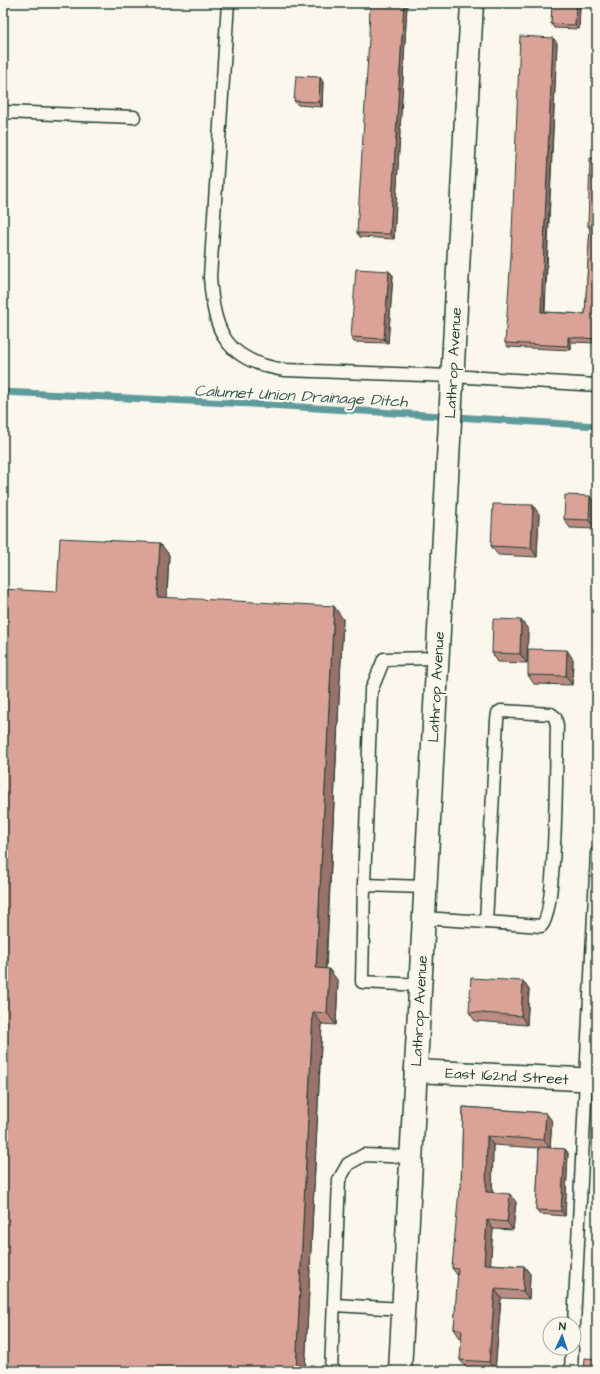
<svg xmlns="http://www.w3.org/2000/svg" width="600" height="1374" font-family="'Architects Daughter',sans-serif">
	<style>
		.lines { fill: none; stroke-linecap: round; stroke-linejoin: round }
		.stream { stroke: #5f9b9c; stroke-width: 7 }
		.service-casing { stroke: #1f3d34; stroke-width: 15 }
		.minor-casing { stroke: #1f3d34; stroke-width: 25 }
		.service { stroke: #fbf7ec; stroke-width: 12 }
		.minor { stroke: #fbf7ec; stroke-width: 22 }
		.wall { fill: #bc8c82; stroke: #1f3d34 }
		.shaded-wall { fill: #99726a; stroke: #1f3d34 }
		.building { fill: #dba397; stroke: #1f3d34 }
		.labels { text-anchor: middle; stroke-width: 4; stroke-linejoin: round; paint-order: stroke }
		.street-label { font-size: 15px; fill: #1f3d34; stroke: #fbf7ec }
		.water-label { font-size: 16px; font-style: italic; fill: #345c57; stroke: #fbf7ec }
	</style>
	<rect width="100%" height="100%" fill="#fbf7ec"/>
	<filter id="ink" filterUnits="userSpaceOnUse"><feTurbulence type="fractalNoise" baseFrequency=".025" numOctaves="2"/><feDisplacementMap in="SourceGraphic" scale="8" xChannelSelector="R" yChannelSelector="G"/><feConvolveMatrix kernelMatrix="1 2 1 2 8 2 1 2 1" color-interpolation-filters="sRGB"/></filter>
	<g filter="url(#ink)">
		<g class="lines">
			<!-- stream -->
			<path class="stream" d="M3 392 269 405 597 426"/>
			<defs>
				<g id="service">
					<path d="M228 3 210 277C214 332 225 361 285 370L452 376 597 385"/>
					<path d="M3 112 134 117"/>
					<path d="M501 711 551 714 555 717 557 726C556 753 557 915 541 926L486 922 497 720 498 713Z"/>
					<path d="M364 885 362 982 421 985"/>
					<path d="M425 887 364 885 371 691 384 659 438 658"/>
					<path d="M423 918 486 922"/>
					<path d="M334 1305 403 1309"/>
					<path d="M574 1324 597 853"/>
					<path d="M331 1371 339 1180 348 1164 364 1155 411 1157"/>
					<path d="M571 1371 572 1348"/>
				</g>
				<g id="minor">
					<path d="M416 1071 597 1080"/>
					<path d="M400 1371 472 3"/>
				</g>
			</defs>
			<!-- service casing -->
			<use href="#service" class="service-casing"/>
			<!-- minor casing -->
			<use href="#minor" class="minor-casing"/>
			<!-- service -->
			<use href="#service" class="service"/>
			<!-- minor -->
			<use href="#minor" class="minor"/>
		</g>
		<!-- wall -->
		<g class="wall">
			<path d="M552 3H579L580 5 579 29 554 28 551 24Z"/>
			<path d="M407 5 394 239 360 237 357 233Z"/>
			<path d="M553 38 557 43 545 312 585 314 590 229 588 226 597 159V343L571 342V350L508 347 505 343Z"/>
			<path d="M323 82 322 107 298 105 294 101Z"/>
			<path d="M389 271 393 275 388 343 354 342 351 337Z"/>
			<path d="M596 505 595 529 570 528 564 519Z"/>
			<path d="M539 514 537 557 498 555 491 546Z"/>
			<path d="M160 543 169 555 167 598 343 619 326 969 338 981 336 1025 322 1024 305 1371 57 592Z"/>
			<path d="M528 629 527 663 498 662 492 653Z"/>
			<path d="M573 659 572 685 534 684 528 675Z"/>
			<path d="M523 981 529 990 527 1025 475 1021 469 1012Z"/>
			<path d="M463 1107 546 1113 552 1121 550 1148 565 1149 568 1153 565 1216 539 1214 536 1210 539 1148 493 1145 492 1192 516 1202 513 1230 493 1229 490 1264 524 1266 530 1274 529 1299 501 1298 495 1371 466 1368 460 1360 462 1338H460L454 1329 458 1276 452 1268 461 1190Z"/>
		</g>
		<!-- shaded-wall -->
		<g class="shaded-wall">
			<path d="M404 3H406L407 5 394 239 390 234Z"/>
			<path d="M576 3H579L580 5 579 29 575 25Z"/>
			<path d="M553 38 557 43 544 316 541 312Z"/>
			<path d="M320 77 323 82 322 107 319 102Z"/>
			<path d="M389 271 393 275 388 343 384 339Z"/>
			<path d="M568 337 571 342V350L568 346Z"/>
			<path d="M590 496 596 505 595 529 589 520Z"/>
			<path d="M533 505 539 514 537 557 531 548Z"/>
			<path d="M160 543 169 555 166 610 157 597Z"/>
			<path d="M334 606 343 619 325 981 316 968Z"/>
			<path d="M521 620 528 629 527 663 520 654Z"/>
			<path d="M567 650 573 659 572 685 566 676Z"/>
			<path d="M329 969 338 981 336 1025 327 1013Z"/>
			<path d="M523 981 529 990 527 1025 521 1016Z"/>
			<path d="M313 1012 322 1024 305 1371H296Z"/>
			<path d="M546 1113 552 1121 550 1149 544 1140Z"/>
			<path d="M487 1136 493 1145 492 1201 486 1192Z"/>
			<path d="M565 1149 568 1153 565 1216 561 1211Z"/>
			<path d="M510 1194 516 1202 513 1230 507 1222Z"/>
			<path d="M487 1220 493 1229 490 1272 484 1264Z"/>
			<path d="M524 1266 530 1274 529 1299 523 1291Z"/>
			<path d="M495 1289 501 1298 495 1371 489 1362Z"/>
		</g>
		<!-- building -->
		<g class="building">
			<path d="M370 3H404L390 234 357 233 369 39Z"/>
			<path d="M552 3H576L575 25 551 24Z"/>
			<path d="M520 36 553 38 541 312 585 314 590 226H588L590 158 597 159V339L568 337V346L505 343 511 256Z"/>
			<path d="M296 76 320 77 319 102 294 101Z"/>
			<path d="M356 269 389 271 384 339 351 337Z"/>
			<path d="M565 495 590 496 589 520 564 519Z"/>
			<path d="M493 504 533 505 531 548 491 546Z"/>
			<path d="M60 538 160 543 157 597 334 606 316 968 329 969 327 1013 313 1012 296 1371H3V589L57 592Z"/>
			<path d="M493 619 521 620 520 654 492 653Z"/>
			<path d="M528 649 567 650 566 676 528 675Z"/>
			<path d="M471 978 523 981 521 1016 469 1012Z"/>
			<path d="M463 1107 546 1113 544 1140 487 1136 486 1192 510 1194 507 1222 487 1220 484 1264 524 1266 523 1291 495 1289 489 1362 460 1360 462 1330 454 1329 458 1269 452 1268 459 1190H461Z"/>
			<path d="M539 1147 565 1149 561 1211 536 1210Z"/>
			<path d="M585 1358 597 1359V1371H584Z"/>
		</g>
	</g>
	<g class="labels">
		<!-- street labels -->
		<g class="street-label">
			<text transform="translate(453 363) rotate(-87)" y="5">Lathrop Avenue</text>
			<text transform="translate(436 687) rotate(-87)" y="5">Lathrop Avenue</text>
			<text transform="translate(419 1011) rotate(-87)" y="5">Lathrop Avenue</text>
			<text transform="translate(507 1076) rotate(3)" y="5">East 162nd Street</text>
		</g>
		<!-- water labels -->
		<g class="water-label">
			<text transform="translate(301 395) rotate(3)" y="6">Calumet Union Drainage Ditch</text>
		</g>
	</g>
	<!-- margin -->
	<rect width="600" height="1374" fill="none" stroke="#fbf7ec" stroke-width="16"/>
	<rect x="8" y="8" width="584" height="1358" fill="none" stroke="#1f3d34" stroke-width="1.5" filter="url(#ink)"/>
	<!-- north arrow -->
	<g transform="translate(562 1336) rotate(3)"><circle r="19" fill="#fbf7ec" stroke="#a3ada2"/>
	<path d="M0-3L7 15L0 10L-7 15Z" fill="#1f6fb2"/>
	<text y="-6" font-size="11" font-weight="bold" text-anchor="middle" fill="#1f3d34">N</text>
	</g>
</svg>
